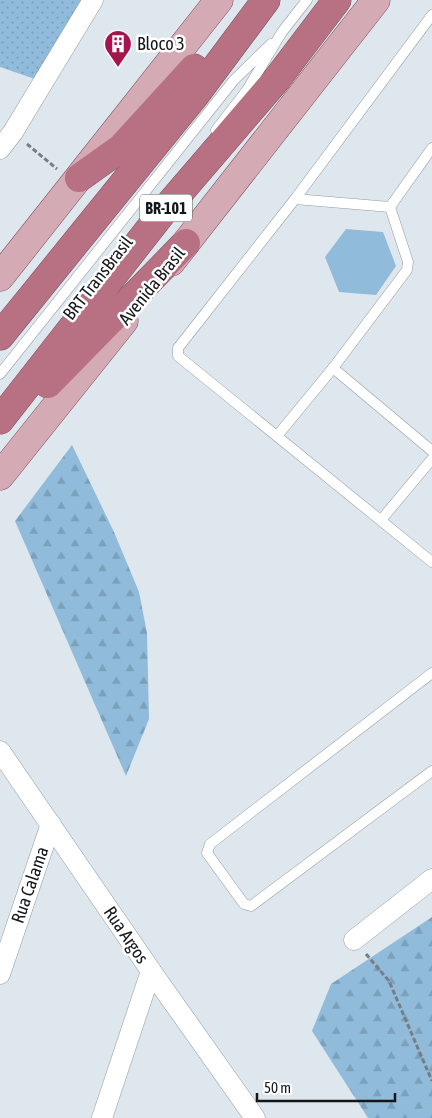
<svg xmlns="http://www.w3.org/2000/svg" width="432" height="1118" font-family="'Asap Condensed',sans-serif">
	<style>
		.green { fill: #90bbda }
		.forest { fill: url(#forest-firs) }
		.park { fill: url(#park-dots) }
		.lines { fill: none; stroke-linecap: round; stroke-linejoin: round }
		.lane-casing { stroke: #929aa1; stroke-width: 11 }
		.street-casing { stroke: #929aa1; stroke-width: 21 }
		.primary-casing { stroke: #7f525e; stroke-width: 29 }
		.highway-casing { stroke: #7f525e; stroke-width: 29 }
		.path { stroke: #777d82; stroke-width: 3; stroke-dasharray: 5 2.5; stroke-linecap: butt }
		.lane { stroke: #fff; stroke-width: 10 }
		.street { stroke: #fff; stroke-width: 20 }
		.primary { stroke: #d4aab5; stroke-width: 28 }
		.highway { stroke: #b87183; stroke-width: 28 }
		.labels { text-anchor: middle; stroke-width: 5; stroke-linejoin: round; paint-order: stroke }
		.shield { fill: #fff; stroke: #5a5d5f; stroke-width: 1 }
		.shield-label { font-size: 16px; font-weight: bold; fill: #14171a }
		.poi-label { font-size: 18px; fill: #14171a; stroke: #fff; text-anchor: start }
		.street-label { font-size: 18px; fill: #14171a; stroke: #fff }
	</style>
	<defs>
		<pattern id="forest-firs" width="22" height="20" patternUnits="userSpaceOnUse" patternTransform="scale(1.25)"><rect width="22" height="20" fill="#90bbda"/><path d="M5 1l3.5 6h-7zM16 11l3.5 6h-7z" fill="#7ba0ba"/></pattern>
		<pattern id="park-dots" width="8" height="8" patternUnits="userSpaceOnUse" patternTransform="scale(1.25)"><rect width="8" height="8" fill="#90bbda"/><path d="M2 2h.1M6 6h.1" fill="none" stroke="#7ba0ba" stroke-width="1.8" stroke-linecap="round"/></pattern>
	</defs>
	<rect width="100%" height="100%" fill="#dee7ee"/>
	<!-- green -->
	<path class="green" d="M346 229 383 232 396 266 376 295 339 292 325 257Z"/>
	<!-- forest -->
	<g class="forest">
		<path d="M72 445 114 532 139 592 147 633 149 719 126 776 15 521Z"/>
		<path d="M432 917V1118H368L312 1031 331 984Z"/>
	</g>
	<!-- park -->
	<path class="park" d="M0 0H83L35 79 0 67Z"/>
	<g class="lines">
		<defs>
			<g id="lane">
				<path d="M432 15 295 199 178 348V356L432 562"/>
				<path d="M216 130 247 90 282 32 307 0"/>
				<path d="M295 199 390 207"/>
				<path d="M333 368 432 451"/>
				<path d="M0 374 234 80 271 44"/>
				<path d="M277 436 333 368 407 270 408 262 390 207 432 148"/>
				<path d="M381 520 432 459"/>
				<path d="M432 673 210 844 207 853 244 904 251 906 432 771"/>
			</g>
			<g id="street">
				<path d="M0 149 13 132 93 0"/>
				<path d="M0 751 151 971 255 1118"/>
				<path d="M354 940 432 879"/>
				<path d="M0 974 51 824"/>
				<path d="M102 1118 151 971"/>
			</g>
			<g id="primary">
				<path d="M171 262 376 0"/>
				<path d="M0 277 219 0"/>
				<path d="M0 476 124 321"/>
			</g>
			<g id="highway">
				<path d="M79 178 121 148 194 68"/>
				<path d="M0 336 196 94 266 0"/>
				<path d="M48 384 186 243"/>
				<path d="M0 420 162 213 277 79 337 0"/>
			</g>
		</defs>
		<!-- lane casing -->
		<use href="#lane" class="lane-casing"/>
		<!-- street casing -->
		<use href="#street" class="street-casing"/>
		<!-- primary casing -->
		<use href="#primary" class="primary-casing"/>
		<!-- highway casing -->
		<use href="#highway" class="highway-casing"/>
		<!-- path -->
		<g class="path">
			<path d="M27 144 57 169"/>
			<path d="M366 954 389 981 432 1081"/>
		</g>
		<!-- lane -->
		<use href="#lane" class="lane"/>
		<!-- street -->
		<use href="#street" class="street"/>
		<!-- primary -->
		<use href="#primary" class="primary"/>
		<!-- highway -->
		<use href="#highway" class="highway"/>
	</g>
	<!-- icons -->
	<defs>
		<symbol id="building-pin" viewBox="-11 -11 22 30"><path d="M0 17L-7.5 6A9.5 9.5 0 1 1 7.5 6Z" fill="#a61450" stroke="#fff"/><path d="M-4-6H4V6H1V3H-1V6H-4ZM-2.5-4.3h1.7v1.8h-1.7ZM.8-4.3h1.7v1.8H.8ZM-2.5-1h1.7V.8h-1.7ZM.8-1h1.7V.8H.8Z" fill="#fff"/></symbol>
	</defs>
	<g fill-rule="evenodd">
		<use href="#building-pin" x="102" y="28" width="32" height="43"/>
	</g>
	<g class="labels">
		<!-- shield labels -->
		<rect class="shield" x="140" y="194.5" width="52" height="27" rx="4"/>
		<g class="shield-label">
			<text x="166" y="214">BR-101</text>
		</g>
		<!-- poi labels -->
		<g class="poi-label">
			<text x="137" y="50">Bloco 3</text>
		</g>
		<!-- street labels -->
		<g class="street-label">
			<text transform="translate(98 278) rotate(-52)" y="6">BRT TransBrasil</text>
			<text transform="translate(152 286) rotate(-51)" y="6">Avenida Brasil</text>
			<text transform="translate(30 885) rotate(-71)" y="6">Rua Calama</text>
			<text transform="translate(126 935) rotate(56)" y="6">Rua Argos</text>
		</g>
	</g>
	<!-- scale -->
	<path d="M257 1093v8h138v-8" fill="none" stroke="#14171a" stroke-width="2.5"/>
	<text x="264" y="1093" font-size="15" fill="#14171a" stroke="#ffffff" stroke-width="4" paint-order="stroke">50 m</text>
</svg>
